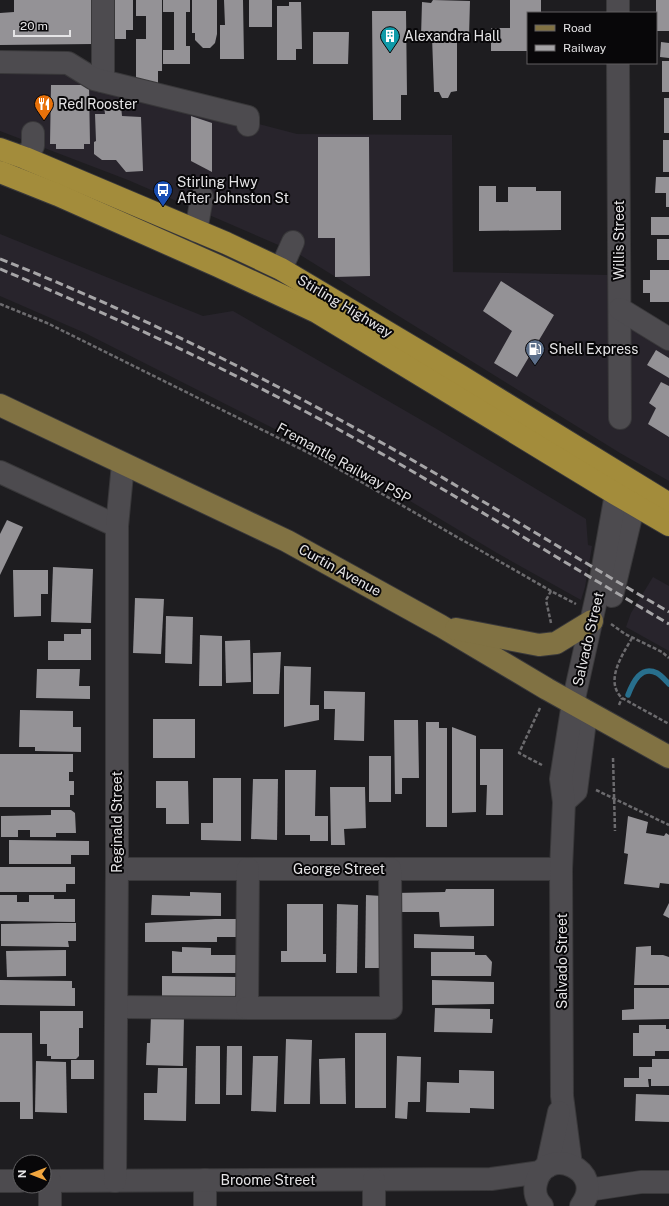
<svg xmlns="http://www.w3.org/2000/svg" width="669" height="1206" font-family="'Public Sans',sans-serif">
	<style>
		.built { fill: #28242c }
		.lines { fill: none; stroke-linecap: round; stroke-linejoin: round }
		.stream { stroke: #286f8d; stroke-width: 5.5 }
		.building { fill: #949296 }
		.minor-casing { stroke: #39383a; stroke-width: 24 }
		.major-casing { stroke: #39383a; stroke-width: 24 }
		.highway-casing { stroke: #39383a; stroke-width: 24 }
		.path { stroke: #6c6b6e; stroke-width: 2.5; stroke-dasharray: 4 2; stroke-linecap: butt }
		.minor { stroke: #4d4b4f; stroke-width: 22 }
		.major { stroke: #817243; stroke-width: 22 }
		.highway { stroke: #a38c3b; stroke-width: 22 }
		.rail { stroke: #a6a5a7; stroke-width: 3; stroke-dasharray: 8 4; stroke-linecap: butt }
		.labels { text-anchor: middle; stroke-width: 4; stroke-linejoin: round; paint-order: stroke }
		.poi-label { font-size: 14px; fill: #e5e4e6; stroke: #080709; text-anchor: start }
		.street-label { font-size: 14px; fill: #e5e4e6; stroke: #080709 }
	</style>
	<rect width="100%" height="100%" fill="#1e1d20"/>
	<!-- built -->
	<g class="built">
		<path d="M0 57 297 134 452 135 453 272 609 275 610 294 669 328V481L620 453 297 253 128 180 0 131Z"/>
		<path d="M0 234 203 316 233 311 435 428 586 519 588 545 592 546 585 587 581 600 497 553 370 477 85 333 0 296Z"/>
		<path d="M653 577 669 586V651L626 627 631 613Z"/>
	</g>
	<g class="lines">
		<!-- stream -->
		<path class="stream" d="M628 695C633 682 641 665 657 673 661 675 665 680 669 684"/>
	</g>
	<!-- building -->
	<g class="building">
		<path d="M14 0H93V44L0 45V13L14 12Z"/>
		<path d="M105 0H133V30H126V39H105Z"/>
		<path d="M136 0H162V71H158V86L136 81V39H146V16H136Z"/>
		<path d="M163 0H190V12H186V46H190V64H163V50H174V12H163Z"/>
		<path d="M192 0H217V34L215 43 210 48H203L195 40V33H192Z"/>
		<path d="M224 0H243L244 59H220V25H225Z"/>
		<rect x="249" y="0" width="23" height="27"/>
		<path d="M433 0 470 1 469 37H457V91L451 92 448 98H442L439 92H434L432 37H421L422 2 431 3Z"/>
		<path d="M510 0H541V13H528V51H491V28H510Z"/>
		<rect x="656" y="0" width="13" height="31"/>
		<path d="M289 2H301L302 49H296V60H277V6H289Z"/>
		<path d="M372 11H406L407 95H401V120H373Z"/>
		<path d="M313 32H349L348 64H313Z"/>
		<path d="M661 42 669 43V58L660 57Z"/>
		<rect x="662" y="61" width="7" height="31"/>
		<path d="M51 85H89L90 144H84V149H56V144H50Z"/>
		<rect x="664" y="98" width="5" height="35"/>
		<path d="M104 106H121L122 116 141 117 143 171 126 172 116 160H102L94 154V142L96 141 95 114H105Z"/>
		<path d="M191 116 212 123V172L191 161Z"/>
		<path d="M318 137H369L370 276 335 277V238H318Z"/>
		<rect x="663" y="140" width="6" height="32"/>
		<path d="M656 177H669V207H666V193H655Z"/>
		<path d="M479 186H496V202H508V187H536V191H561V230L479 231Z"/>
		<rect x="651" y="217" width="18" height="18"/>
		<rect x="657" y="239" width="12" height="21"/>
		<path d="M650 270H669V302H650V293H643V280H650Z"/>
		<path d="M501 281 554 315 517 377 494 363 512 331 483 311Z"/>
		<path d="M656 350 669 358V378L647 365Z"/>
		<path d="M661 382 669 386V437L648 424 656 408 649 403Z"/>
		<path d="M7 520 23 527 0 575V534Z"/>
		<path d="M53 567 93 569 91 623 51 622Z"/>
		<path d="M13 570H48V594H41V616L14 617Z"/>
		<path d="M135 598 164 599 161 654 133 653Z"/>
		<path d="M166 616 193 617 192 664 165 663Z"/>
		<path d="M81 629H91V660H48V641H64V634H81Z"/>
		<path d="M200 635 222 636V686H199Z"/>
		<path d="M250 640 251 682 226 683 225 641Z"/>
		<path d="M281 652 279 694H253V653Z"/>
		<path d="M284 666 311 667 310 705H319V720L284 727Z"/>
		<path d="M37 669H80L79 686H90V699L36 698Z"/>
		<path d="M324 691 365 692 364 741 334 740 335 709H324Z"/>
		<path d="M20 710 73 711V727H81V752L35 751V747H19Z"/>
		<rect x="153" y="719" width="42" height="39"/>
		<path d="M394 720H418L419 778H402V794H395Z"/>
		<path d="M426 722H439V728H447V827H426Z"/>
		<path d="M452 727 476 736V812L452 813Z"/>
		<path d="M480 749H503V815H486L487 785H480Z"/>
		<path d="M0 754H73V772H69V781H74V795H70V807H0Z"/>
		<rect x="369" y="756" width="22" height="46"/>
		<path d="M285 770H316L315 816H328V841H310V835H285Z"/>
		<path d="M213 778H241V841L201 840V823H213Z"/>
		<path d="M253 779H278L277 840 251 839Z"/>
		<path d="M156 781H188L189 824H166V808H156Z"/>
		<path d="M330 787H365L366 828 344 829 345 845H331Z"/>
		<path d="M51 810H71L75 813 76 833H56V837H30V830H18V837H1V816L51 815Z"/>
		<path d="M628 816 648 822 646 833 664 836 666 833 669 835V884L660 883 659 888 624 884 628 854 624 853Z"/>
		<path d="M9 840 89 841V855H71V864H9Z"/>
		<path d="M0 867H75V884H66V892H0Z"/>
		<path d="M446 889H494V926L440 927 439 912H395V893L445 892Z"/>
		<path d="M190 892 221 893V916L151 915 152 895 190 896Z"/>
		<path d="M0 895H17V902H29V895H54V899H75V922L0 921Z"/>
		<path d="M366 895 382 896 383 968H365Z"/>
		<path d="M669 903V918L663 915Z"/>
		<path d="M287 904H323V954H326V962H281V951H287Z"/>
		<path d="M337 904 358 905 357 973H336Z"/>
		<path d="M215 919H236L237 937H217V942H145V923Z"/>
		<path d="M57 923H76V941H68L69 947 1 946V924Z"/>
		<path d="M414 934 474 936V949L414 948Z"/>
		<path d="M651 946V955H663L669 957V985H634L636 947Z"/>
		<path d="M182 947 211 948V955H237V973H172V951L182 952Z"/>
		<path d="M66 950V976L7 977 6 951Z"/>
		<path d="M431 952H475V955H486L492 962 491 976H431Z"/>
		<path d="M162 976 238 977V998H162Z"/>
		<path d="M0 980 72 981V988H75V1006L0 1005Z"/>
		<path d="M432 980 494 982V1004L432 1005Z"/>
		<path d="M634 988H669V1019L622 1020V1010L634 1009Z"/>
		<path d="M435 1008 490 1009V1019H493L492 1033 434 1032Z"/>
		<path d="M40 1011H83V1028H79V1056L76 1059H51V1056H47V1044H40Z"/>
		<path d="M151 1015 184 1016 183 1066 146 1065 147 1043H150Z"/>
		<path d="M639 1025H666V1029H669V1051H655V1056H633V1033H639Z"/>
		<path d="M0 1033H32L33 1119H20V1102H0Z"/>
		<rect x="355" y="1033" width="31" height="75"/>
		<path d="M286 1039 312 1040 310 1104H284Z"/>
		<path d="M196 1046H220V1104H195Z"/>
		<path d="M227 1046H242V1095H226Z"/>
		<path d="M253 1056H278L276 1112 251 1111Z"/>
		<path d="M397 1056 421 1057 420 1102H408L407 1119 395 1118Z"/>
		<path d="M345 1058 346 1104H320L319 1059Z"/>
		<path d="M652 1059H669V1086H651V1079H648L649 1087H624V1078H639V1067H652Z"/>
		<rect x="71" y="1060" width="23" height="19"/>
		<path d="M36 1061 66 1062 67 1113 35 1112Z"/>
		<path d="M158 1068H187L186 1121 144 1120V1093H157Z"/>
		<path d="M459 1070 494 1071V1109L470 1108V1113L426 1112 427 1082 459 1083Z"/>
		<path d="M636 1094 669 1095V1122L635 1121Z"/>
	</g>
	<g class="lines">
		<defs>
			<g id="minor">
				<path d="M103 0V81"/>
				<path d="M618 0V13"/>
				<path d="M0 62 68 63 94 79 248 117V125"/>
				<path d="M618 63 620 418"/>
				<path d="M25 158 33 146V133"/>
				<path d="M196 231 202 197"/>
				<path d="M281 269 293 242"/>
				<path d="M620 309 669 339"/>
				<path d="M0 472 117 526"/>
				<path d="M612 596 634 504 641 488"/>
				<path d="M564 802 576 791 585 721"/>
				<path d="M117 869H561"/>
				<path d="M117 1007 247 1008 248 869"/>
				<path d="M247 1008H391L390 869"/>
				<path d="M571 1165 562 1096 561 869 564 802 561 779 573 703 602 573 616 494 622 477"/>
				<path d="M547 1167 559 1112"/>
				<path d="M205 1180V1206"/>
				<path d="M0 1181H20"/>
				<path d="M44 1181 491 1179 541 1172"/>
				<path d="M50 1181V1206"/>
				<path d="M115 1181 117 869V526L123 464"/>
				<path d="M588 1190 641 1182H669"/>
				<path d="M374 1206V1180"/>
				<path d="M542 1206C536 1200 534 1191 536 1183 545 1143 608 1170 581 1206"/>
			</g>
			<g id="major">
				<path d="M0 405 287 541 441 626 547 689 669 757"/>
				<path d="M456 629 539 645 556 643 592 621"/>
			</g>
			<g id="highway">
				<path d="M0 149 25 158 226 243 281 269 459 375 669 504"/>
				<path d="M0 172 58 195 218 266 317 312 616 494 669 525"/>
			</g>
		</defs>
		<!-- minor casing -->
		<use href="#minor" class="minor-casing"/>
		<!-- major casing -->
		<use href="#major" class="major-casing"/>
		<!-- highway casing -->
		<use href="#highway" class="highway-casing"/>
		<!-- path -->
		<g class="path">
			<path d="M0 304 47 323 323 460 551 591 576 604"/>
			<path d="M551 591 546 600 551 623"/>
			<path d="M611 624 625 634 662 652 669 658"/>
			<path d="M632 638C623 654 604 681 622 698L669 724"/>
			<path d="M619 705 622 698"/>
			<path d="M540 708 519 753 542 765"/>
			<path d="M613 758 615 831"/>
			<path d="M596 790 669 825"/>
		</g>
		<!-- minor -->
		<use href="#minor" class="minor"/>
		<!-- major -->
		<use href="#major" class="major"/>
		<!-- highway -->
		<use href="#highway" class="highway"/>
		<!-- rail -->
		<g class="rail">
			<path d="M0 259C132 311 260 375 384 444 480 498 574 557 669 612"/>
			<path d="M0 269C111 315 221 366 327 423 443 487 555 557 669 624"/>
		</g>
	</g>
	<!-- icons -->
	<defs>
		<symbol id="building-pin" viewBox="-11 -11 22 30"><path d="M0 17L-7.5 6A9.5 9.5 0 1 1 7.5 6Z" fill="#0f9aa8" stroke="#080709"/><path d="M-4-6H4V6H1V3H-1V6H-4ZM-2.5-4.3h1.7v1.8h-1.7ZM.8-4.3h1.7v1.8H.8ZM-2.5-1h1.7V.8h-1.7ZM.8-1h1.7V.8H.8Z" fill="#fff"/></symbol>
		<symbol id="restaurant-pin" viewBox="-11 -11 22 30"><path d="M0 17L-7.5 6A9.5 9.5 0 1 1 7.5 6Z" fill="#e8710a" stroke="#080709"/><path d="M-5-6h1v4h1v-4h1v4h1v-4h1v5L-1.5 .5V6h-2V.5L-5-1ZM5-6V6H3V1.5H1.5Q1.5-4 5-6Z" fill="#fff"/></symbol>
		<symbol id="bus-pin" viewBox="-11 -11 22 30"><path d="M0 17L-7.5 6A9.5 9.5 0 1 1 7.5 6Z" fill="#1a4fb4" stroke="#080709"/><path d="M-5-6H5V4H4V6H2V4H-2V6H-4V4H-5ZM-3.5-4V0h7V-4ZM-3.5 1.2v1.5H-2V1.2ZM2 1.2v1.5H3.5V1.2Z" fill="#fff"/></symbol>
		<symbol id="fuel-pin" viewBox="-11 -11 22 30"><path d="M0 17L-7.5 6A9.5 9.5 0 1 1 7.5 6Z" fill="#5c6f8a" stroke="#080709"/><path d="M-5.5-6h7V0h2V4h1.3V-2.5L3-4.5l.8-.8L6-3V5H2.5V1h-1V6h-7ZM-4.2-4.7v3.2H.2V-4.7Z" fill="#fff"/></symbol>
	</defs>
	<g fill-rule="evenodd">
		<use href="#building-pin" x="379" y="25" width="22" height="30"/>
		<use href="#restaurant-pin" x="33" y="93" width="22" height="30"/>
		<use href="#bus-pin" x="152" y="179" width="22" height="30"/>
		<use href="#fuel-pin" x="524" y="338" width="22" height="30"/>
	</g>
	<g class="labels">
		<!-- poi labels -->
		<g class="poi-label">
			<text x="404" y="41">Alexandra Hall</text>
			<text x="58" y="109">Red Rooster</text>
			<text x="177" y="187">Stirling Hwy<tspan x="177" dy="16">After Johnston St</tspan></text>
			<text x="549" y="354">Shell Express</text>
		</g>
		<!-- street labels -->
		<g class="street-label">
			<text transform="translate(619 240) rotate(-90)" y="5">Willis Street</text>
			<text transform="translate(345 306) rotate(31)" y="5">Stirling Highway</text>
			<text transform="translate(344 463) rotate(29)" y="5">Fremantle Railway PSP</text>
			<text transform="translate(340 570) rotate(29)" y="5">Curtin Avenue</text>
			<text transform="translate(588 639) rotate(-77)" y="5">Salvado Street</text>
			<text transform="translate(117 822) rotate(-90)" y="5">Reginald Street</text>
			<text x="339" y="874">George Street</text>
			<text transform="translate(562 961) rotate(-90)" y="5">Salvado Street</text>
			<text x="268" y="1185">Broome Street</text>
		</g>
	</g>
	<!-- legend -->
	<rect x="527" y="12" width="130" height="52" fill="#080709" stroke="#605f61"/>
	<rect x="535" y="25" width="20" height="6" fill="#817243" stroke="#605f61"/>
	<text x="563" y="32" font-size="12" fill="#e5e4e6">Road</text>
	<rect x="535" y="45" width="20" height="6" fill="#a6a5a7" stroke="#605f61"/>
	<text x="563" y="52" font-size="12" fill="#e5e4e6">Railway</text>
	<!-- north arrow -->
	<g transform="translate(32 1174) rotate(270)"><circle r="19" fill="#080709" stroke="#605f61"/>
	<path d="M0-3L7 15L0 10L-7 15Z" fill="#f1a63f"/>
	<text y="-6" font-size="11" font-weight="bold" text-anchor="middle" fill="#e5e4e6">N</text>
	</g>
	<!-- scale -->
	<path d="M14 30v6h56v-6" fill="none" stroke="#e5e4e6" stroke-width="2"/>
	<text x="20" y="30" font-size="12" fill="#e5e4e6" stroke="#080709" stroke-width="3" paint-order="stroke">20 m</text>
</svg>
